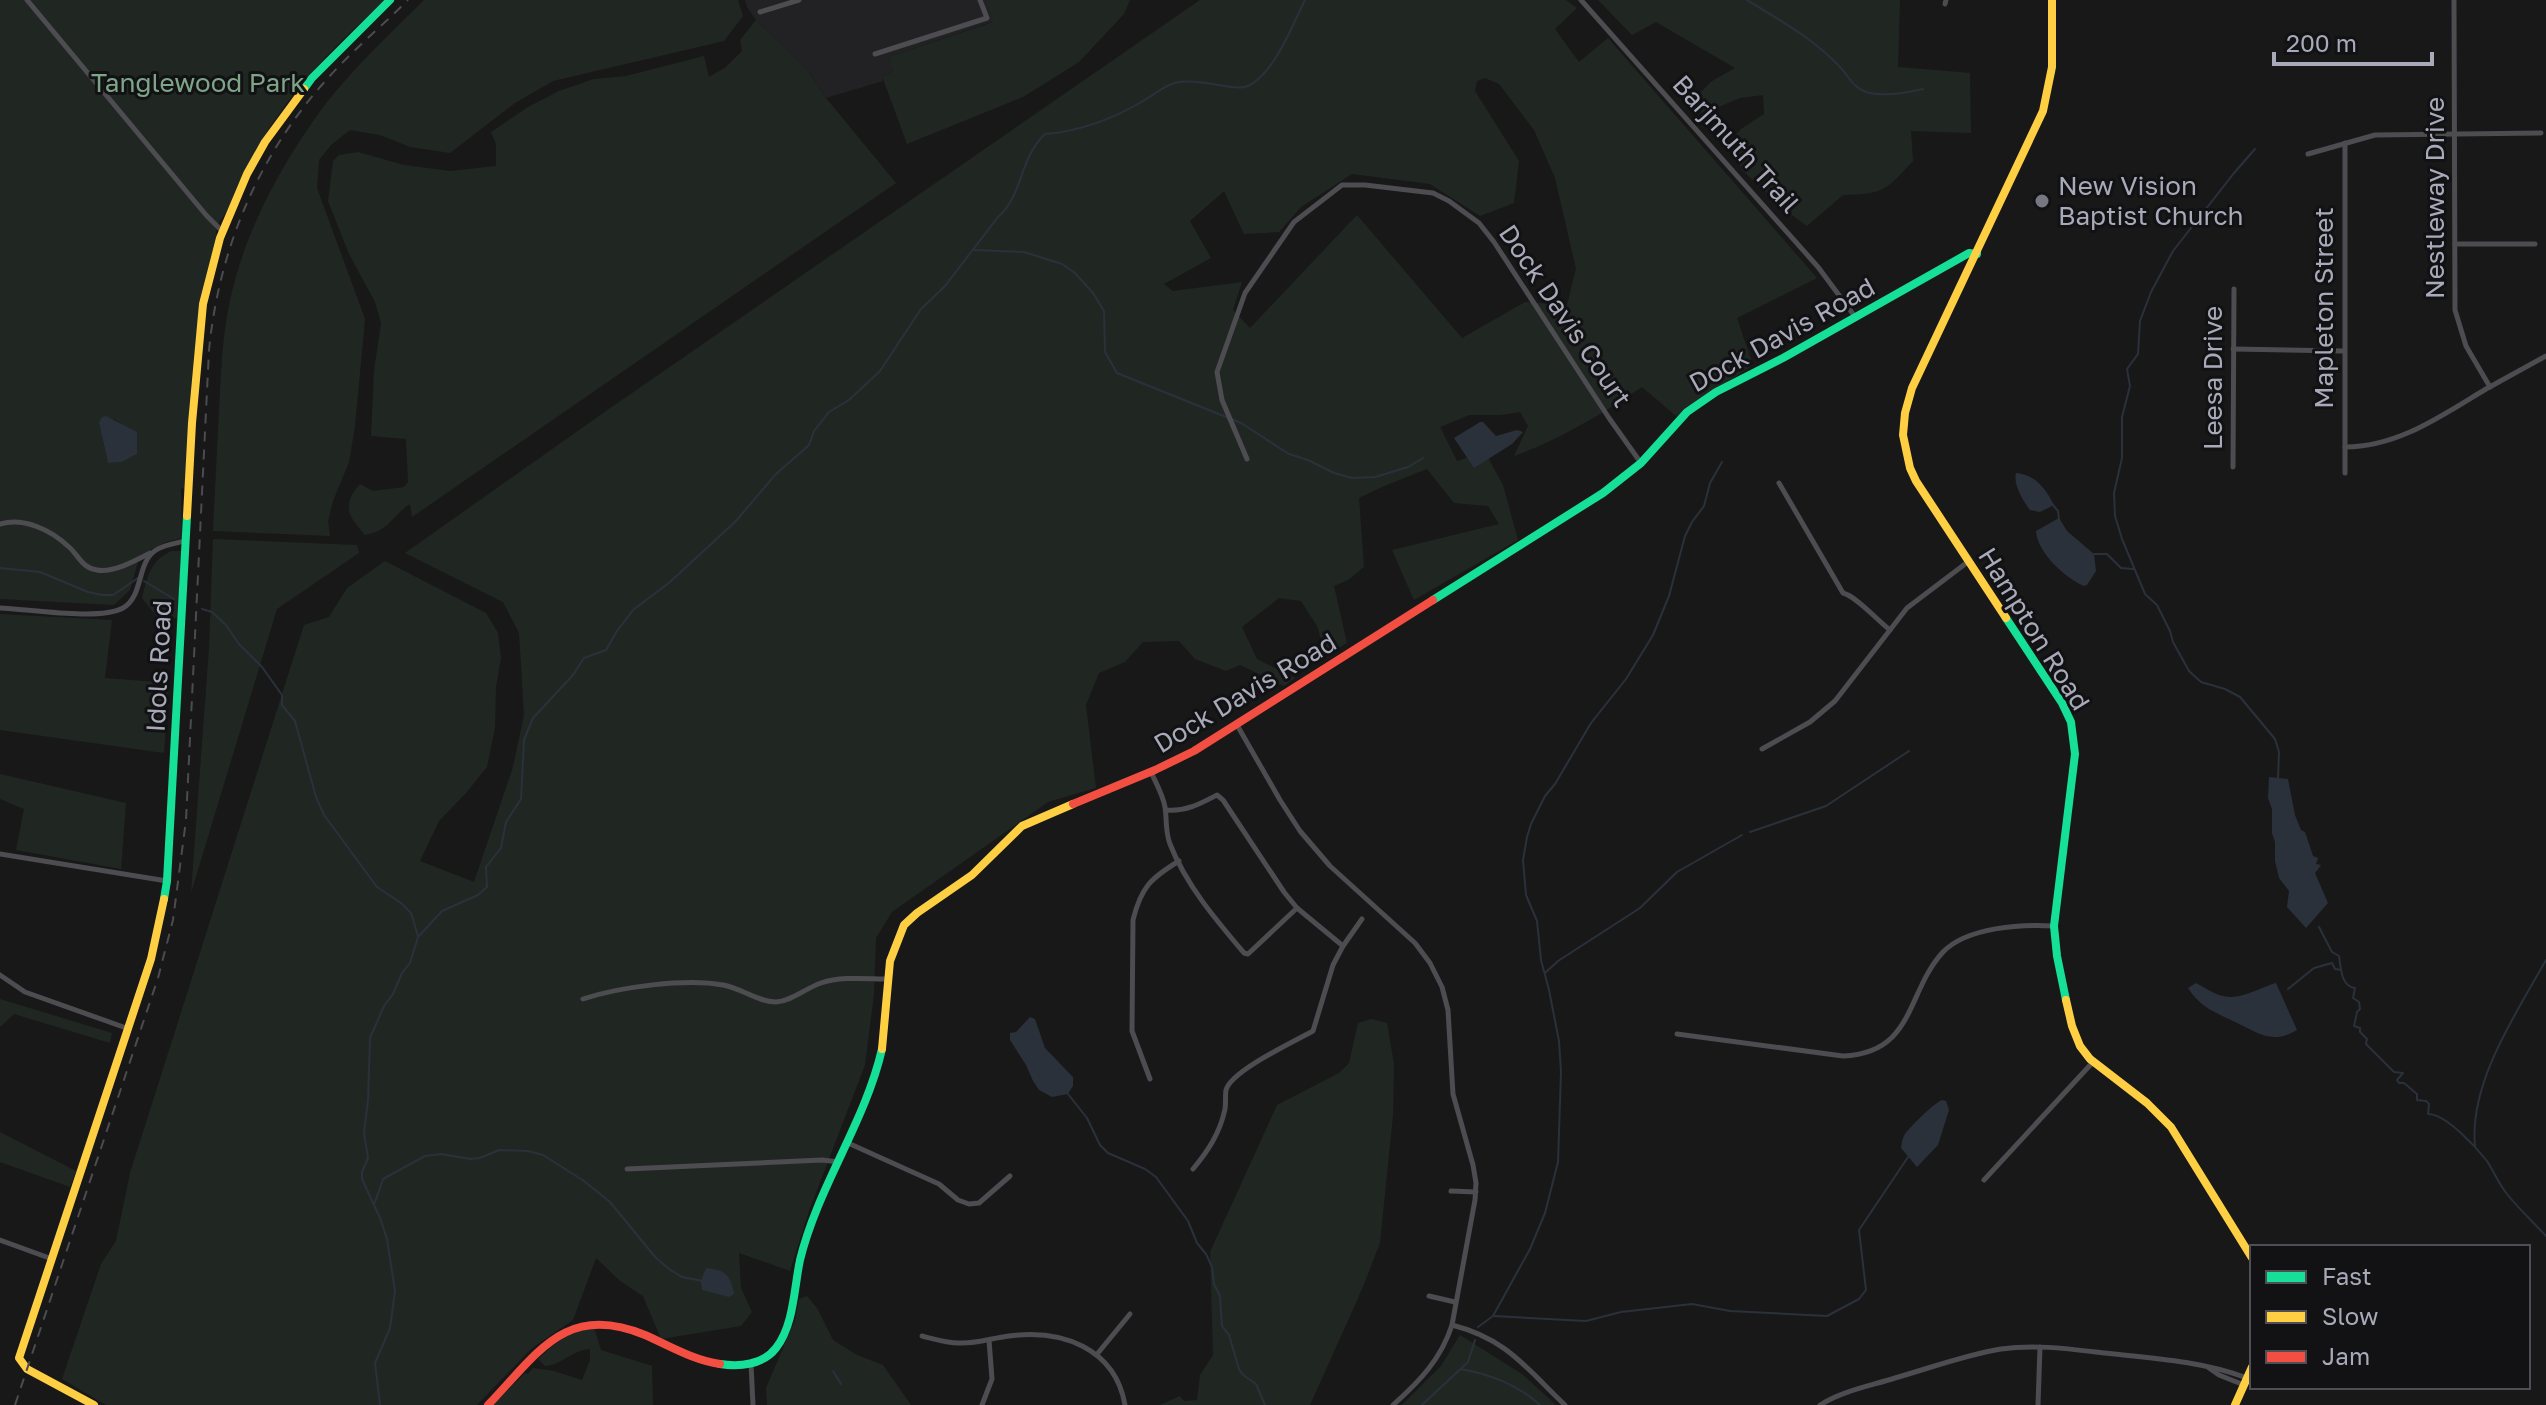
<svg xmlns="http://www.w3.org/2000/svg" width="2546" height="1405" font-family="'Golos Text',sans-serif">
	<style>
		.built { fill: #222224 }
		.green { fill: #202722; fill-rule: evenodd }
		.water { fill: #2a313b }
		.lines { fill: none; stroke-linecap: round; stroke-linejoin: round }
		.stream { stroke: #2a313b; stroke-width: 2 }
		.street { stroke: #4c4c51; stroke-width: 5 }
		.fast { stroke: #16e098; stroke-width: 8 }
		.slow { stroke: #ffcf43; stroke-width: 8 }
		.jam { stroke: #f24e42; stroke-width: 8 }
		.rail { stroke: #4c4c50; stroke-width: 2; stroke-dasharray: 10 8; stroke-linecap: butt }
		.poi-dot { fill: #767781; stroke: #121214; stroke-width: 3 }
		.labels { text-anchor: middle; stroke-width: 6; stroke-linejoin: round; paint-order: stroke }
		.park-label { font-size: 26px; fill: #7fa589; stroke: #121214 }
		.street-label { font-size: 26px; fill: #a8aab9; stroke: #121214 }
		.poi-label { font-size: 26px; fill: #a8aab9; stroke: #121214; text-anchor: start }
	</style>
	<rect width="100%" height="100%" fill="#181818"/>
	<!-- built -->
	<path class="built" d="M745 0H986L994 21 889 57 893 71 882 76 883 81 826 98 807 69 756 20 747 7Z"/>
	<!-- green -->
	<g class="green">
		<path d="M0 0H386C341 39 297 83 266 134 255 151 245 170 236 188 233 195 231 204 227 211 221 220 215 225 216 238 192 319 190 404 185 489L181 488 182 538 166 542 140 555 130 590 114 605 0 599ZM114 419 121 424 137 454 122 462 108 463 99 423Z"/>
		<path d="M424 0H738L743 16 724 41 553 81 515 103 450 153 410 147 380 135 350 130 331 145 319 160 317 188 365 319 355 426 349 462 333 501 328 521 330 536 213 531C215 491 217 450 219 410 221 374 222 337 230 301 244 232 282 163 324 106 353 68 390 34 424 0Z"/>
		<path d="M986 0H1130L1124 14 1079 62 1023 97 907 144 882 76 893 71 889 57 993 22Z"/>
		<path d="M1200 0H1566L1577 8 1555 29 1579 62 1608 38 1817 278 1737 318 1753 365 1676 416 1642 387C1600 415 1561 439 1514 456L1528 426 1520 412 1501 415H1470L1440 427 1457 461 1485 452 1503 485 1518 540 1414 600 1392 550 1499 524 1488 506 1454 503 1427 469 1382 487 1359 498 1364 567 1348 580 1334 586 1347 643 1326 656 1317 626 1301 601 1279 598 1242 627 1257 659 1295 678 1284 686 1240 665 1226 671 1195 659 1179 641 1143 642 1125 662 1099 673 1086 705 1096 788 1048 802 892 912 876 938 874 994 865 1065 809 1211 790 1271 739 1253 741 1288 752 1312 741 1326 661 1339 643 1296 620 1281 596 1258 573 1320 532 1348 477 1405H106L62 1379 101 1264 116 1241 130 1173 304 625 329 617 347 588 385 561 486 613 498 633 501 658 496 687 495 728 487 767 466 793 439 821 420 861 474 882 513 767 524 715 519 633 503 602 405 553 606 411ZM1485 78 1499 84 1534 130 1555 178 1576 269 1567 305 1525 302 1462 338 1357 215 1250 328 1233 310 1242 282 1173 291 1164 284 1211 258 1190 221 1224 191 1244 234 1279 232 1301 207 1352 174 1430 184 1480 216 1514 203 1519 161 1475 91 1477 81Z"/>
		<path d="M1598 0H1900L1898 67 1970 73 1971 133 1911 131 1913 161C1885 191 1884 194 1843 195L1807 226 1785 210 1742 170 1729 143 1741 129 1764 114 1763 95 1740 98 1702 114 1694 99 1712 81 1735 68 1656 22 1632 35Z"/>
		<path d="M756 20 807 69 826 98 896 183 412 517 410 504C390 517 391 530 365 535 348 516 341 506 360 484L373 491 404 487 408 482 406 439 371 436 374 371 381 323 375 302 349 254 328 201 333 161 339 155 358 152 404 165 450 171 496 166V144L491 132 528 107 559 91 594 79 626 76 704 56 709 77 726 67 742 51 740 40Z"/>
		<path d="M213 539 357 545 359 553 277 609 191 893 209 648Z"/>
		<path d="M172 551H181L178 618H158L142 598C147 577 151 559 172 551Z"/>
		<path d="M0 614 112 620 105 678 169 683 164 753 0 730Z"/>
		<path d="M0 774 126 803 121 869 16 850 24 809 0 799Z"/>
		<path d="M0 999 112 1033 110 1043 14 1014 0 1027Z"/>
		<path d="M1371 1019 1387 1023 1394 1064 1393 1115 1380 1243 1363 1287 1310 1405H1160L1180 1396 1184 1401 1197 1400 1200 1375 1213 1355 1210 1252 1277 1105 1339 1073 1349 1063 1358 1023Z"/>
		<path d="M0 1132 76 1171 70 1187 0 1162Z"/>
		<path d="M807 1296 817 1308 833 1340 857 1355 883 1365 911 1405H767L766 1388 795 1320 799 1299Z"/>
		<path d="M594 1327 601 1350 652 1366 653 1405H493L525 1373 528 1374 533 1368 554 1371 582 1380 590 1360V1349C572 1350 562 1365 545 1366L538 1359C556 1343 570 1330 594 1327Z"/>
		<path d="M1460 1335 1522 1374 1556 1405H1402L1441 1366Z"/>
	</g>
	<!-- water -->
	<g class="water">
		<path d="M106 416 137 432V454L122 462 108 463 99 423 102 417Z"/>
		<path d="M1480 422H1483L1496 436 1517 430 1523 432 1512 444 1474 468 1454 438Z"/>
		<path d="M2016 473C2036 475 2045 488 2054 505L2040 512 2030 510C2023 500 2013 485 2016 473Z"/>
		<path d="M2059 518 2067 531 2094 554 2096 571 2087 585 2084 586C2065 578 2037 552 2036 531Z"/>
		<path d="M2269 777 2288 779 2295 815 2301 830 2305 832 2313 856 2318 858 2316 864 2321 865 2315 873 2328 903 2306 928 2287 907 2289 891 2279 878 2275 861V842L2272 833V809L2268 798Z"/>
		<path d="M2196 983C2204 987 2211 992 2219 995 2240 1002 2257 988 2276 983L2297 1030C2270 1046 2256 1031 2233 1021 2214 1012 2199 1006 2188 988Z"/>
		<path d="M1030 1017 1035 1019 1045 1048 1073 1077V1086L1068 1094 1052 1097 1039 1090 1033 1081 1026 1065 1010 1040V1033L1016 1032Z"/>
		<path d="M1942 1100 1946 1101 1949 1110 1938 1145 1917 1167 1901 1148C1902 1143 1902 1139 1905 1134 1910 1127 1934 1103 1942 1100Z"/>
		<path d="M706 1268C726 1270 730 1275 734 1294L729 1297 702 1290 701 1281Z"/>
	</g>
	<g class="lines">
		<!-- stream -->
		<g class="stream">
			<path d="M1747 0C1779 20 1813 38 1839 66 1848 75 1853 88 1866 92 1883 97 1906 93 1923 89"/>
			<path d="M2255 149 2234 173 2173 251 2151 292 2140 321 2138 354 2127 369 2130 386 2122 417V458L2114 493 2115 516 2122 539 2145 594 2157 605 2170 631 2173 642 2189 671 2201 682 2225 689 2240 697 2275 739 2279 752 2278 779"/>
			<path d="M974 250 1024 252 1062 264 1075 273 1093 293 1104 311 1105 352 1117 373 1241 423 1289 454 1308 460 1334 473 1352 478 1375 477 1408 467 1423 458"/>
			<path d="M2052 504 2058 511 2059 519"/>
			<path d="M2094 554H2107L2121 568 2133 569"/>
			<path d="M0 568 40 572 88 592 102 595H113L138 578"/>
			<path d="M144 581 174 599"/>
			<path d="M202 609 212 612 226 625 239 644 262 667 282 695V705L295 721 316 797 324 815 377 887 401 903 411 913 418 936"/>
			<path d="M1750 832 1826 806 1909 751"/>
			<path d="M2319 927 2332 952 2339 956C2341 969 2341 986 2355 988L2353 998 2359 1002 2360 1009 2357 1012 2354 1026 2360 1028V1032L2367 1039 2366 1044 2394 1072 2403 1073 2397 1080 2399 1083H2404L2417 1094V1100L2426 1101 2429 1104 2428 1114C2446 1114 2476 1147 2487 1161 2494 1172 2499 1184 2507 1194 2519 1209 2533 1222 2546 1236"/>
			<path d="M1545 973 1558 961 1640 908 1677 872 1742 835"/>
			<path d="M2288 989 2314 968 2332 963 2335 969 2341 970"/>
			<path d="M1068 1094 1087 1118 1100 1145 1108 1153 1145 1169 1156 1177 1188 1221 1197 1243 1206 1254 1212 1267 1214 1284 1220 1296 1222 1326 1229 1335 1239 1369 1243 1375 1256 1384 1265 1405"/>
			<path d="M2475 1146C2469 1082 2516 1014 2546 960"/>
			<path d="M374 1205 383 1179 425 1156 441 1154 470 1159 480 1158 499 1150 528 1151 543 1155 584 1181 610 1202 656 1258 669 1269 682 1277 703 1281"/>
			<path d="M1494 1316 1586 1321 1621 1312 1692 1304 1730 1311 1827 1316 1859 1299 1866 1290 1859 1230 1908 1157"/>
			<path d="M1478 1327 1493 1316 1530 1249 1545 1213 1558 1162 1561 1072 1559 1041 1549 990 1541 960 1537 921 1526 895 1523 860 1527 837 1531 824 1545 796 1555 784 1591 723 1626 679 1653 635 1669 596 1685 536 1692 522 1704 506 1710 483 1722 462"/>
			<path d="M1461 1369C1491 1375 1517 1384 1540 1405"/>
			<path d="M833 1371 841 1384"/>
			<path d="M380 1405 375 1363 390 1328 395 1291 387 1239 380 1218 362 1179V1172L368 1158 364 1133 368 1100 370 1038 384 1006 393 994 402 973 410 963 418 937 442 911 478 895 487 887 486 867 501 848 506 822 521 799 524 740 533 718 573 675 584 658 606 650 617 631 633 610 670 582 736 521 775 475 809 445 814 431 829 412 849 400 880 371 921 309 945 286 998 217C1024 194 1018 160 1045 134 1078 132 1115 118 1143 101 1154 95 1163 86 1175 83 1197 77 1235 92 1248 86 1274 74 1293 24 1305 0"/>
			<path d="M1422 1405 1468 1362 1475 1340"/>
		</g>
		<!-- street -->
		<g class="street">
			<path d="M27 0 206 215 222 231"/>
			<path d="M1581 0 1818 267 1856 318"/>
			<path d="M2454 0 2455 310 2466 346 2490 387"/>
			<path d="M1945 4 1946 0"/>
			<path d="M760 12 799 0"/>
			<path d="M875 54 987 18 980 0"/>
			<path d="M2345 143V473"/>
			<path d="M2308 154 2375 135 2541 133"/>
			<path d="M2455 244H2535"/>
			<path d="M2233 349 2343 351"/>
			<path d="M2345 447C2398 447 2441 416 2486 389 2506 378 2526 367 2546 356"/>
			<path d="M1247 459 1222 400 1217 372 1245 293 1294 222 1342 185H1365L1433 193 1449 201 1479 223 1494 242 1609 418 1641 463"/>
			<path d="M2233 467 2234 289"/>
			<path d="M1779 483 1843 593C1856 596 1877 620 1890 630"/>
			<path d="M0 524C24 517 51 530 69 547 79 556 82 568 97 570 113 573 135 561 150 553"/>
			<path d="M0 608C29 609 99 621 123 608 144 596 136 563 156 550 164 545 176 543 185 541"/>
			<path d="M1237 725 1280 800 1300 831 1330 866 1415 943 1430 963 1442 987 1448 1010 1453 1094 1473 1165 1476 1183 1475 1200 1452 1325C1441 1359 1420 1381 1393 1405"/>
			<path d="M1762 749 1810 722 1835 701 1907 608 1969 561"/>
			<path d="M1151 772C1156 783 1163 795 1165 807 1167 820 1165 831 1170 844 1186 885 1216 920 1244 953L1248 954 1297 908"/>
			<path d="M1166 810C1185 812 1200 804 1217 795L1223 800 1284 892 1297 908 1343 946"/>
			<path d="M0 854 167 881"/>
			<path d="M0 975 25 992 129 1029"/>
			<path d="M583 999C619 987 686 978 723 985 741 988 758 1002 776 1002 792 1001 806 988 821 983 842 976 867 979 889 979"/>
			<path d="M1677 1034 1843 1056C1915 1053 1906 992 1943 952 1967 927 2022 924 2054 926"/>
			<path d="M1150 1079 1132 1031 1133 920C1141 887 1151 878 1179 861"/>
			<path d="M848 1143 939 1184 958 1200 969 1204 979 1203 1010 1176"/>
			<path d="M627 1169 822 1160 839 1162"/>
			<path d="M1193 1169C1208 1151 1220 1133 1225 1109 1226 1103 1225 1096 1226 1090 1231 1071 1295 1041 1313 1031L1333 965 1343 946 1362 919"/>
			<path d="M1984 1180 2093 1062"/>
			<path d="M1451 1191 1476 1192"/>
			<path d="M0 1240 52 1259"/>
			<path d="M1429 1296 1455 1302"/>
			<path d="M1452 1325C1507 1339 1526 1368 1565 1405"/>
			<path d="M922 1336C934 1339 947 1343 959 1343 976 1344 992 1338 1009 1336 1062 1329 1115 1348 1125 1405"/>
			<path d="M1098 1353 1130 1314"/>
			<path d="M751 1364 753 1405"/>
			<path d="M2209 1368 2219 1375 2244 1385"/>
			<path d="M982 1405 992 1379 989 1340"/>
			<path d="M1820 1405C1842 1391 1870 1386 1895 1378 1930 1368 1965 1355 2001 1349 2035 1344 2070 1349 2104 1353 2152 1358 2202 1361 2247 1378"/>
			<path d="M2038 1405 2040 1347"/>
		</g>
		<!-- fast -->
		<g class="fast">
			<path d="M304 89 312 78 390 0"/>
			<path d="M1433 600 1603 493 1641 463 1687 412 1716 392 1783 358 1969 253 1977 254"/>
			<path d="M2006 618 2062 703 2071 722 2075 754 2054 926 2057 956 2066 1000"/>
			<path d="M164 899 167 881 187 516"/>
			<path d="M720 1364C739 1367 763 1365 776 1348 794 1325 794 1288 800 1260 818 1186 865 1123 882 1049"/>
		</g>
		<!-- slow -->
		<g class="slow">
			<path d="M187 516 192 423 203 304 220 238 247 174 265 142 304 89"/>
			<path d="M2006 618 1916 481 1910 468 1903 435 1905 413 1912 388 2043 111 2052 67V0"/>
			<path d="M2066 1000 2072 1026 2080 1046 2090 1059 2147 1103 2171 1127 2252 1258"/>
			<path d="M882 1049 890 961 904 925 917 913 972 875 1022 826 1073 804"/>
			<path d="M94 1405 27 1369 19 1358 151 959 164 899"/>
			<path d="M2235 1405 2252 1367"/>
		</g>
		<!-- jam -->
		<g class="jam">
			<path d="M1073 804 1155 770 1194 751 1433 600"/>
			<path d="M488 1405C538 1353 566 1302 645 1335 670 1346 693 1360 720 1364"/>
		</g>
		<!-- rail -->
		<path class="rail" d="M15 1405 158 978 173 920 186 820 209 350C219 248 259 154 328 78 353 50 382 26 408 0"/>
	</g>
	<!-- markers -->
	<circle class="poi-dot" cx="2042" cy="201" r="8"/>
	<g class="labels">
		<!-- park labels -->
		<g class="park-label">
			<text x="198" y="92">Tanglewood Park</text>
		</g>
		<!-- street labels -->
		<g class="street-label">
			<text transform="translate(1736 144) rotate(48)" y="9">Barjmuth Trail</text>
			<text transform="translate(2435 198) rotate(-90)" y="9">Nestleway Drive</text>
			<text transform="translate(2324 308) rotate(-90)" y="9">Mapleton Street</text>
			<text transform="translate(1565 316) rotate(56)" y="9">Dock Davis Court</text>
			<text transform="translate(1782 335) rotate(-29)" y="9">Dock Davis Road</text>
			<text transform="translate(2213 378) rotate(-90)" y="9">Leesa Drive</text>
			<text transform="translate(2034 629) rotate(58)" y="9">Hampton Road</text>
			<text transform="translate(159 666) rotate(-87)" y="9">Idols Road</text>
			<text transform="translate(1245 693) rotate(-31)" y="9">Dock Davis Road</text>
		</g>
		<!-- poi labels -->
		<g class="poi-label">
			<text x="2058" y="195">New Vision<tspan x="2058" dy="30">Baptist Church</tspan></text>
		</g>
	</g>
	<!-- legend -->
	<rect x="2250" y="1245" width="280" height="144" fill="#121214" stroke="#4e4f56" stroke-width="2"/>
	<rect x="2266" y="1271" width="40" height="12" fill="#16e098" stroke="#4e4f56" stroke-width="2"/>
	<text x="2322" y="1285" font-size="24" fill="#a8aab9">Fast</text>
	<rect x="2266" y="1311" width="40" height="12" fill="#ffcf43" stroke="#4e4f56" stroke-width="2"/>
	<text x="2322" y="1325" font-size="24" fill="#a8aab9">Slow</text>
	<rect x="2266" y="1351" width="40" height="12" fill="#f24e42" stroke="#4e4f56" stroke-width="2"/>
	<text x="2322" y="1365" font-size="24" fill="#a8aab9">Jam</text>
	<!-- scale -->
	<path d="M2274 52v12h158v-12" fill="none" stroke="#a8aab9" stroke-width="4"/>
	<text x="2286" y="52" font-size="24" fill="#a8aab9" stroke="#121214" stroke-width="6" paint-order="stroke">200 m</text>
</svg>
